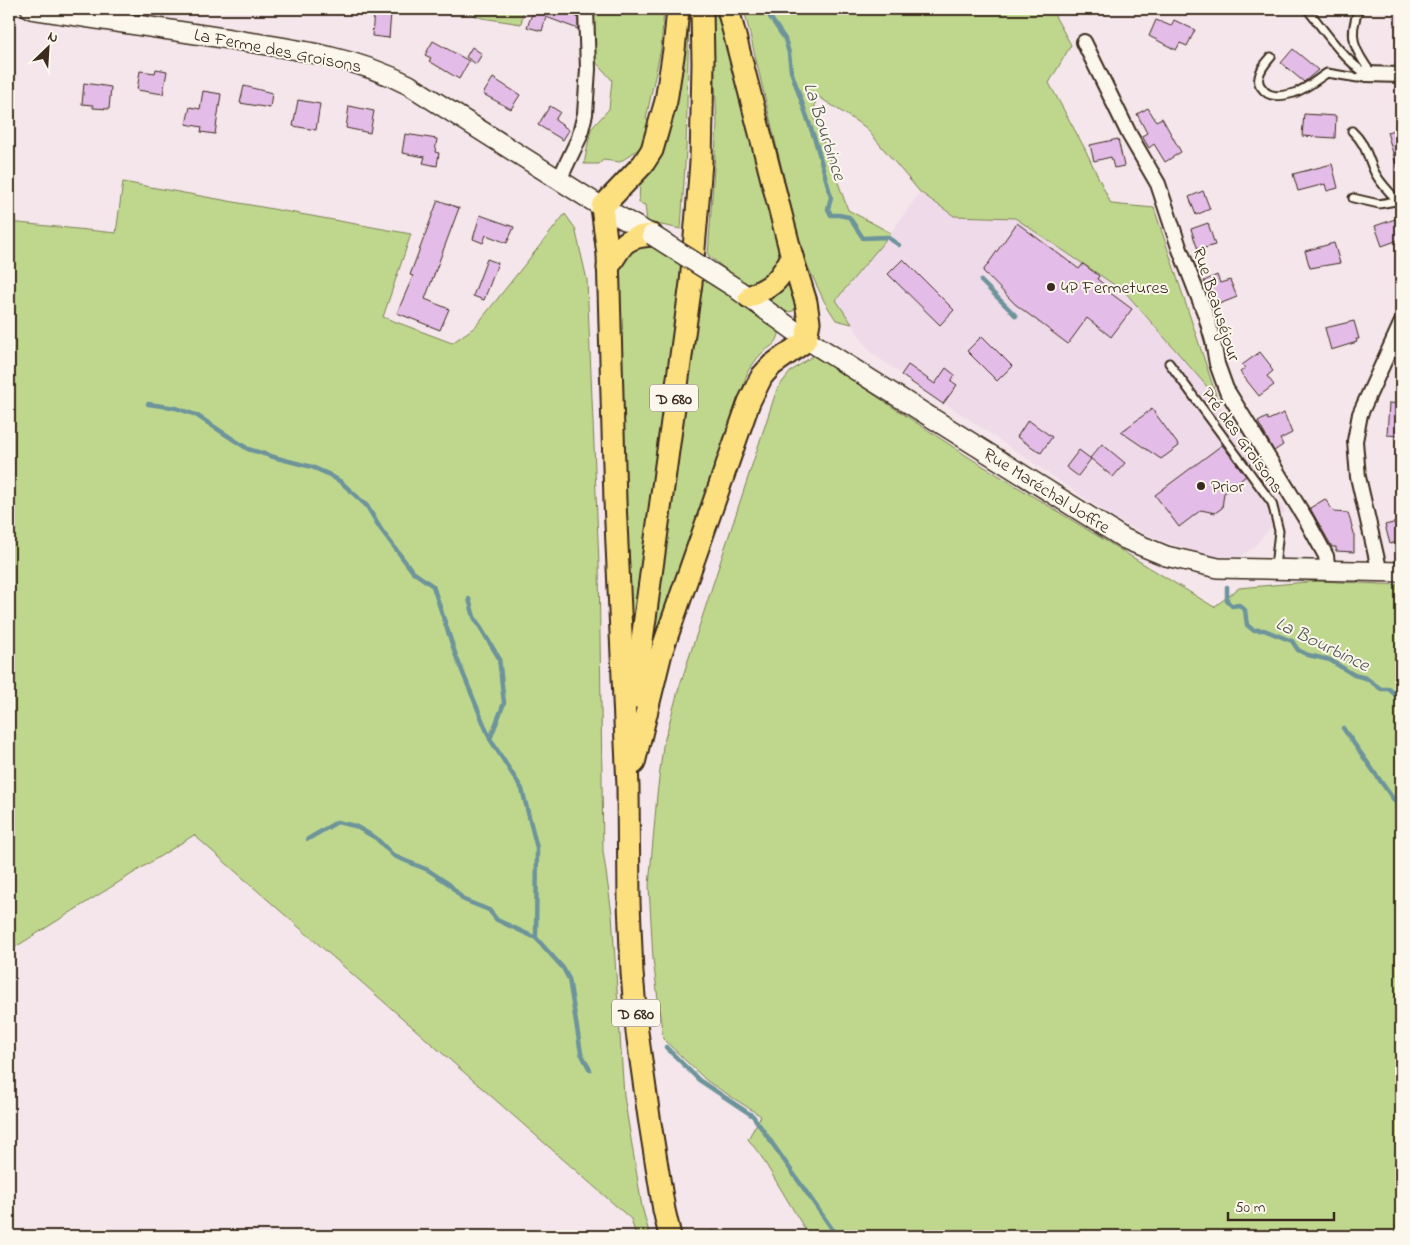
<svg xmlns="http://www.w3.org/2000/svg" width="1410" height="1245" font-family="'Indie Flower',sans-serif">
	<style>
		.built { fill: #efdae9 }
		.green { fill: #bfd78d; stroke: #7d8056 }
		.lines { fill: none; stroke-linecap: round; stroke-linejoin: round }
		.stream { stroke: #6d949b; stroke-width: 4.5 }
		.building { fill: #e3bde7; stroke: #3b2a1e }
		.lane-casing { stroke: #3b2a1e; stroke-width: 11 }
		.street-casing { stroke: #3b2a1e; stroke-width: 18 }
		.secondary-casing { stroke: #3b2a1e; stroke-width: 22 }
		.primary-casing { stroke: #3b2a1e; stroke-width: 25 }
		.path { stroke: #3b2a1e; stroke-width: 2.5; stroke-dasharray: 1 4; stroke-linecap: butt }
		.lane { stroke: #fbf7ec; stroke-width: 7 }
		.street { stroke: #fbf7ec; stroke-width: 14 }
		.secondary { stroke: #fbf7ec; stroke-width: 19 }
		.primary { stroke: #fce080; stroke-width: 21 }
		.secondary-bridge-casing { stroke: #3b2a1e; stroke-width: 22; stroke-linecap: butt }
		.secondary-bridge { stroke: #fbf7ec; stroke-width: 19 }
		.poi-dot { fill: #3b2a1e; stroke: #fbf7ec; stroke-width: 2 }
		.labels { text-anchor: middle; stroke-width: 4; stroke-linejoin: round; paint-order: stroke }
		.shield { fill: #fbf7ec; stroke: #75685c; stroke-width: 1 }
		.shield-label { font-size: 16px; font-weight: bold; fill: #3b2a1e }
		.street-label { font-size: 18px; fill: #3b2a1e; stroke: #fbf7ec }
		.poi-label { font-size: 18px; fill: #3b2a1e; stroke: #fbf7ec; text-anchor: start }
		.water-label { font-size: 19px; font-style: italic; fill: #505652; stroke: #fbf7ec }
	</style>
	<rect width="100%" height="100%" fill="#f4e6ea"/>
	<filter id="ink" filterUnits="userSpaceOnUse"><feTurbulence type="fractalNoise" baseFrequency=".02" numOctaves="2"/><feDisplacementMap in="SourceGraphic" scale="10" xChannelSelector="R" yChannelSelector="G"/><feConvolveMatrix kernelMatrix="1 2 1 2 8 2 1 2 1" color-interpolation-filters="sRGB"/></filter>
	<g filter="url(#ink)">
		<!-- built -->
		<path class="built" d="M920 192 954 216 1015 218 1125 292 1217 398 1285 511 1254 547 1241 556 1210 557 1151 537 1119 521 871 353 836 301 891 233Z"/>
		<!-- green -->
		<g class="green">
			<path d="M458 9H524L521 24 482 18Z"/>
			<path d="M594 9H664L661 48 646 119 654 124 640 148 620 162 603 160 599 164H584L591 129 609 109 612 80 595 61Z"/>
			<path d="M712 9H721L782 246C776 272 771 279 745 285L708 255 717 125Z"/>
			<path d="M744 9H1051L1071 45 1049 83 1084 147 1111 204 1154 208 1217 398 1125 292 1015 218 954 216 920 192 865 127 816 95 814 116 848 210 891 233 836 300 852 324 836 320 824 301 802 254Z"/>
			<path d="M689 15 686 149 681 229 647 222 645 205 639 203 640 182 652 170 657 162 679 81Z"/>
			<path d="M123 182 411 234 383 317 452 343 475 327 565 214 575 228 587 280 599 564 603 851 612 914 624 1096 642 1207 650 1236H636L631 1219 194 835 9 951V222L116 233Z"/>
			<path d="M645 242 682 266 635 619 629 616 614 283 620 267 635 246Z"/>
			<path d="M791 272 797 306 793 311 787 312 765 298Z"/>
			<path d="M702 279 780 328C778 346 772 344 761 354 756 359 752 366 748 371L669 611 649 663Z"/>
			<path d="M814 355 970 458 1214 607 1239 588 1318 581 1401 585V1236H809L761 1156 748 1139 761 1116 707 1081 663 1039 653 959 649 886 657 795 663 746 678 691 777 389 791 371Z"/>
		</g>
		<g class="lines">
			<!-- stream -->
			<g class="stream">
				<path d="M768 9 770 17 785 39 789 53 791 71 816 143 831 197 828 209 831 215H839L849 217 863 238 887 237 899 245"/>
				<path d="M981 281 1016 316"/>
				<path d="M148 404 176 408 196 415 248 449 277 458 312 467 328 474 341 482 367 506 380 528 413 572 433 586 456 656 490 739 522 789 537 848 536 938 563 968 569 979 581 1053 590 1070"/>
				<path d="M1227 587V601L1232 606 1239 605 1245 610 1247 625 1253 630H1264L1292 641 1298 650 1308 655 1330 660 1354 675 1366 678 1381 689H1389L1401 700"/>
				<path d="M469 599 474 617 499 658 504 703 490 739"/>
				<path d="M1343 728 1401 810"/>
				<path d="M308 839 337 822 355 826 376 838 394 856 428 870 449 884 464 900 489 910 497 920 536 938"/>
				<path d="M666 1047 699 1080 753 1116 837 1236"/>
			</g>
		</g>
		<!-- building -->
		<g class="building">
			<path d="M528 9H556L578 17V29L546 17 542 31 527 27 533 12Z"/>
			<path d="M374 11 391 13 389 38 372 36Z"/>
			<path d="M1156 20 1171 26 1174 20 1195 30 1187 46 1180 43 1176 50 1149 36Z"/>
			<path d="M433 41 469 61 459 79 429 61 431 58 425 55Z"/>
			<path d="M472 47 482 54 476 64 466 57Z"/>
			<path d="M1293 49 1318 70 1304 82 1281 63Z"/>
			<path d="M156 69 167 71 163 94 137 90 140 71 155 73Z"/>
			<path d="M493 78 520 95 511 109 483 94Z"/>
			<path d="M84 83 111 87 109 109 93 108V105L82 104Z"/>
			<path d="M244 86 272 93 270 108 240 103Z"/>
			<path d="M203 91 221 94 215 134 201 132 202 127 186 124 190 107 200 109Z"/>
			<path d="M298 100 320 104 316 130 293 126Z"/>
			<path d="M349 106 374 111 370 133 346 128Z"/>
			<path d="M550 106 560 112 555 120 569 130 563 140 538 125Z"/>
			<path d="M1148 108 1156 121 1162 118 1181 152 1165 162 1154 144 1149 148 1142 136 1147 133 1137 114Z"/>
			<path d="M1304 114 1336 116 1335 138 1302 136Z"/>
			<path d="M1401 128V170L1398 171 1387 132Z"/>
			<path d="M405 134 437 139 435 152 439 153 437 166 423 163 425 157 402 153Z"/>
			<path d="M1118 139 1124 166 1114 168 1111 157 1094 161 1090 145Z"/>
			<path d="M1332 164 1338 188 1327 191 1325 184 1298 191 1293 174Z"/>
			<path d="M1203 191 1210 209 1196 215 1189 197Z"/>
			<path d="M438 200 459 208 425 299 449 309 440 330 397 313 413 276 410 275Z"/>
			<path d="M480 215 514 227 507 243 486 235 483 243 473 239Z"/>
			<path d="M1401 217V239L1382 246 1375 226Z"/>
			<path d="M1017 223 1079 269 1083 264 1099 276 1097 279 1110 289 1109 292 1132 309 1111 337 1087 318 1068 344 1015 304 983 271Z"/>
			<path d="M1208 223 1215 245 1198 250 1191 229Z"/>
			<path d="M1334 243 1340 263 1310 268 1305 251Z"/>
			<path d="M487 259 498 263 484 300 473 296Z"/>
			<path d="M903 259 954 310 940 325 888 274Z"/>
			<path d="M1217 275 1220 283 1230 280 1237 297 1214 306 1204 281Z"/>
			<path d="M1354 321 1359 339H1356L1357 342 1331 350 1325 328Z"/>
			<path d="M982 336 1012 366 997 381 967 351Z"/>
			<path d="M1260 352 1271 366 1270 367 1273 371 1267 376 1274 385 1259 396 1240 372 1245 368 1242 365Z"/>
			<path d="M908 365 935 384 946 368 955 375 951 381 957 385 943 404 901 375Z"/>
			<path d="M1389 403 1401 404V436L1387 435Z"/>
			<path d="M1152 409 1179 446 1161 459 1121 432Z"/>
			<path d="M1284 413 1292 433 1280 439 1283 445 1274 451 1258 422 1267 417 1268 420Z"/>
			<path d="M1028 420 1052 437 1041 453 1017 437Z"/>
			<path d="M1102 444 1125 463 1113 477 1090 458Z"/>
			<path d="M1222 445 1246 476 1224 493 1222 508 1215 513 1201 510 1179 527 1155 495Z"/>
			<path d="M1079 450 1091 459 1078 476 1066 467Z"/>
			<path d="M1325 499 1334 512 1348 513 1354 533V552L1336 551V547H1332L1310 508Z"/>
			<path d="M1401 521V541L1390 544 1385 525Z"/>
		</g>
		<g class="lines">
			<defs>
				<g id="lane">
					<path d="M1359 9C1347 37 1355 51 1372 74"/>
					<path d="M1271 57C1266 63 1260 69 1259 77 1258 81 1259 85 1262 88 1269 99 1282 96 1294 93 1306 89 1316 80 1327 73L1358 78 1366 74C1341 57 1326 32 1307 9"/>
					<path d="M1352 131C1366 144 1367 156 1375 173 1381 184 1389 192 1398 201"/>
					<path d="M1353 198 1379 204 1401 200"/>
					<path d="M1169 363 1272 503 1279 531 1275 567"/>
				</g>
				<g id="street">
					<path d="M1084 42 1129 134 1158 184 1179 247 1206 316 1213 341 1217 364 1226 389 1307 521 1326 556 1328 571"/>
					<path d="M1366 74 1401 75"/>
					<path d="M559 180 579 138 585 114 588 69 586 9"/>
					<path d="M1378 572V564L1358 477 1355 441 1360 414 1401 324"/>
				</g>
				<g id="secondary">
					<path d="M31 9C95 19 159 28 223 38 287 48 351 55 409 85L602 207 652 235"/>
					<path d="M738 290 806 339 1125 539 1166 556 1218 568 1401 572"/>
				</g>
				<g id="primary">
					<path d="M608 268C622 245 623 237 652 235"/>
					<path d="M749 297C775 285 778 281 792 257"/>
					<path d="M636 697 639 662 691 283 697 213 701 162 703 63 702 9"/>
					<path d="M634 763 661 653 749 402 762 376 772 365 803 343 806 339 809 322 806 302 792 257 728 9"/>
					<path d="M670 1236 664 1210 649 1117 637 1032 632 973 629 903 628 787 615 501 608 255 602 207 643 164 652 150 666 101 674 50 678 9"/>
				</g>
			</defs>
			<!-- lane casing -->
			<use href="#lane" class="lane-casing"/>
			<!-- street casing -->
			<use href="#street" class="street-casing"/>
			<!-- secondary casing -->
			<use href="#secondary" class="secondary-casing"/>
			<!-- primary casing -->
			<use href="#primary" class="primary-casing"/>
			<!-- path -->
			<path class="path" d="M710 1236 715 1228"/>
			<!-- lane -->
			<use href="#lane" class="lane"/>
			<!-- street -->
			<use href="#street" class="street"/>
			<!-- secondary -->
			<use href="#secondary" class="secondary"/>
			<!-- primary -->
			<use href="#primary" class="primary"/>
			<defs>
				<path id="secondary-bridge" d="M652 235 734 287"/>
			</defs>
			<!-- secondary-bridge casing -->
			<use href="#secondary-bridge" class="secondary-bridge-casing"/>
			<!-- secondary-bridge -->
			<use href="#secondary-bridge" class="secondary-bridge"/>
		</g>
	</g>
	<!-- markers -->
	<g class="poi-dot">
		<circle cx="1051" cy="287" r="5"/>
		<circle cx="1201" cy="486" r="5"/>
	</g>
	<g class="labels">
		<!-- shield labels -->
		<g class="shield">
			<rect x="650" y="384.5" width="48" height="27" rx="4"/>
			<rect x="612" y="999.5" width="48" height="27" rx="4"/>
		</g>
		<g class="shield-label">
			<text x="674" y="404">D 680</text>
			<text x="636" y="1019">D 680</text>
		</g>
		<!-- street labels -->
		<g class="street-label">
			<text transform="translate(278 50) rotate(11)" y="6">La Ferme des Groisons</text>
			<text transform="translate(1217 304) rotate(72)" y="6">Rue Beauséjour</text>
			<text transform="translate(1243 440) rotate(54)" y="6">Pré des Groisons</text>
			<text transform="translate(1047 490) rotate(32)" y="6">Rue Maréchal Joffre</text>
		</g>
		<!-- poi labels -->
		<g class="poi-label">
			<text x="1061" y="293">4P Fermetures</text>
			<text x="1211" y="492">Prior</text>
		</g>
		<!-- water labels -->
		<g class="water-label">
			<text transform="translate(826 131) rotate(72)" y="7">La Bourbince</text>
			<text transform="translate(1323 643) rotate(26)" y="7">La Bourbince</text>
		</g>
	</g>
	<!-- margin -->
	<rect width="1410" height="1245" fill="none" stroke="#fbf7ec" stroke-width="30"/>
	<rect x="15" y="15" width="1380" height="1215" fill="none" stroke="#3b2a1e" stroke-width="2" filter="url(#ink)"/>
	<!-- north arrow -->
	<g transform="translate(48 48) rotate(25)" stroke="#fbf7ec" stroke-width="4" paint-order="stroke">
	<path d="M0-4L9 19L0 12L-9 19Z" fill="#3b2a1e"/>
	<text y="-8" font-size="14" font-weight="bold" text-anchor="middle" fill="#3b2a1e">N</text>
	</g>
	<!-- scale -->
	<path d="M1228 1212v8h106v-8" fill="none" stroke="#3b2a1e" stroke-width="2.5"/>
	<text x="1235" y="1212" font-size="15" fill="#3b2a1e" stroke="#fbf7ec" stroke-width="4" paint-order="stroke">50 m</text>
</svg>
